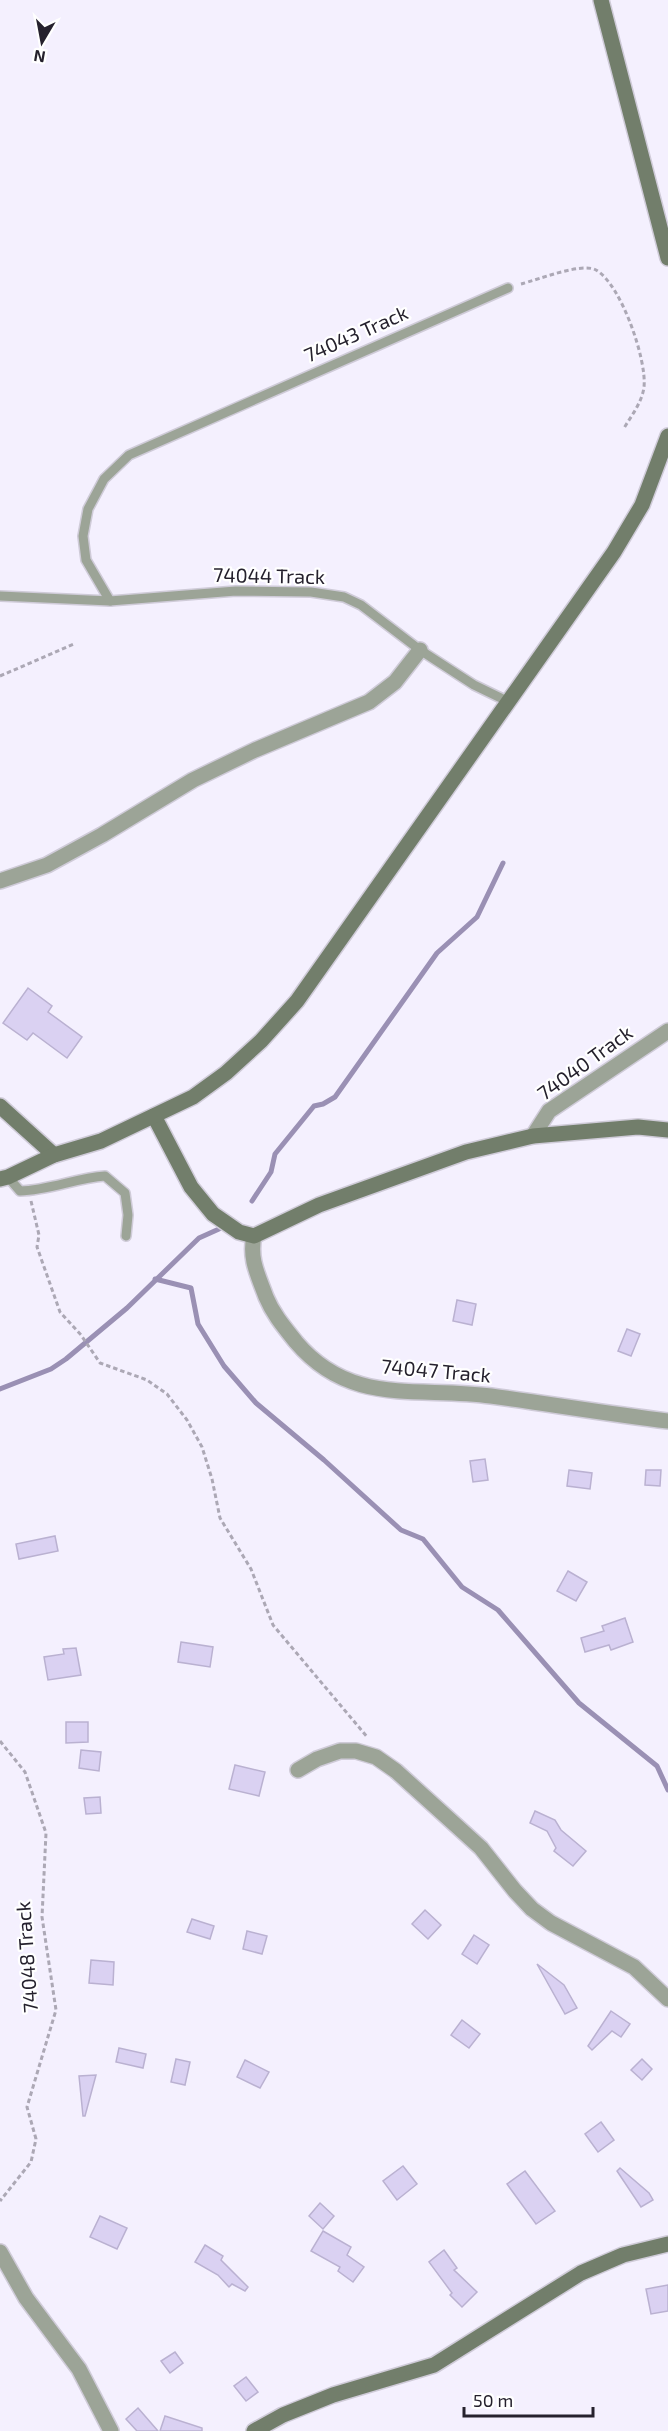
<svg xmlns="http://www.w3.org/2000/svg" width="668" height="2431" font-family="'Exo 2',sans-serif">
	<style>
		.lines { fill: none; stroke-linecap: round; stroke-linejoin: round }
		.stream { stroke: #9a90b4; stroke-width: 5 }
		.building { fill: #dad1f2; stroke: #bab1d1; stroke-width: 1.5 }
		.lane-casing { stroke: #cfcbd8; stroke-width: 12 }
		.street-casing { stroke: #cfcbd8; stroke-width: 18 }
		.secondary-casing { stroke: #cfcbd8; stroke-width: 18 }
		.path { stroke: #aca8b5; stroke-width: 3; stroke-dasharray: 4.5 3; stroke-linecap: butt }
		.lane { stroke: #9ca497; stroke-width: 9 }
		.street { stroke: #9ca497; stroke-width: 15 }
		.secondary { stroke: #727e6b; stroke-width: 15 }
		.labels { text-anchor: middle; stroke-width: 4.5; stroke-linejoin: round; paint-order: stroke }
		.street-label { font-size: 20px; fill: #25212d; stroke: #fff }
	</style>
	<rect width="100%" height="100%" fill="#f4f0fe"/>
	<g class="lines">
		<!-- stream -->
		<g class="stream">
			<path d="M252 1201 271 1172 275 1154 314 1106 323 1104 335 1097 437 953 477 917 503 863"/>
			<path d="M155 1279 191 1288 198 1324 224 1366 256 1403 324 1460 401 1530 423 1539 462 1587 498 1610 579 1703 657 1766 668 1790"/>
			<path d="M0 1389 51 1369 66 1359 127 1308 199 1238 219 1229"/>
		</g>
	</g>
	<!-- building -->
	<g class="building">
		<path d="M28 988 52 1006 48 1012 82 1037 67 1058 33 1033 27 1040 3 1023Z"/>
		<path d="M457 1300 476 1304 472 1325 453 1321Z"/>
		<path d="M627 1329 640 1334 631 1356 618 1351Z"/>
		<path d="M485 1459 488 1480 473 1482 470 1461Z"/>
		<path d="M569 1470 592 1473 590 1489 567 1486Z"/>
		<path d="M646 1470H661L660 1486 645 1485Z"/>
		<path d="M55 1536 58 1551 19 1559 16 1544Z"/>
		<path d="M568 1571 587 1582 576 1601 557 1591Z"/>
		<path d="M625 1618 633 1642 611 1650 609 1645 585 1652 581 1638 604 1631 602 1626Z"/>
		<path d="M181 1642 213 1647 210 1667 178 1662Z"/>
		<path d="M76 1648 81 1675 48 1680 44 1657 64 1654 63 1649Z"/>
		<path d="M66 1722H88V1742L66 1743Z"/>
		<path d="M81 1750 101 1752 99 1771 79 1768Z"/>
		<path d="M235 1765 265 1772 259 1796 229 1789Z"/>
		<path d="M100 1797 101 1813 86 1814 84 1798Z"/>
		<path d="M535 1811 555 1820 561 1830 586 1851 573 1866 554 1851 556 1848 547 1831 530 1823Z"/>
		<path d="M425 1910 441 1925 428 1939 412 1924Z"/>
		<path d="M192 1919 214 1926 210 1939 187 1932Z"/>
		<path d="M247 1931 267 1936 262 1954 243 1949Z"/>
		<path d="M474 1935 489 1945 477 1964 462 1954Z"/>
		<path d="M91 1960 114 1962 113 1985 89 1983Z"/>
		<path d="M537 1964 564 1985 577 2008 565 2014Z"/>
		<path d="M611 2011 630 2024 621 2037 612 2031 592 2050 588 2046Z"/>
		<path d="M462 2020 480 2034 469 2048 451 2035Z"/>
		<path d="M119 2048 146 2054 143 2068 116 2062Z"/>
		<path d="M176 2059 190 2062 185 2085 171 2082Z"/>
		<path d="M642 2059 652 2069 642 2080 631 2070Z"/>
		<path d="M245 2060 269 2072 260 2088 237 2077Z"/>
		<path d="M96 2075 85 2116H83L79 2076Z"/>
		<path d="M601 2122 614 2140 598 2152 585 2134Z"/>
		<path d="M403 2166 417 2184 397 2200 383 2181Z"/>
		<path d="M620 2168 649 2193 653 2200 641 2207 617 2171Z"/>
		<path d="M525 2171 555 2211 536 2224 507 2184Z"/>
		<path d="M320 2203 334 2216 323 2229 309 2216Z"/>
		<path d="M100 2216 127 2228 117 2249 90 2237Z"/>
		<path d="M323 2231 351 2247 347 2255 364 2267 353 2282 338 2271 340 2267 311 2251Z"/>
		<path d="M205 2245 223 2256 221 2260 248 2287 245 2291 232 2284 229 2287 218 2275 195 2262Z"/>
		<path d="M444 2250 457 2268 454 2270 477 2292 462 2307 450 2295 452 2293 429 2262Z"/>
		<path d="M668 2285V2311L651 2314 646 2289Z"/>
		<path d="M175 2352 183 2363 170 2373 161 2361Z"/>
		<path d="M246 2377 258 2392 246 2401 234 2386Z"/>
		<path d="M138 2408 158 2431H137L126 2419Z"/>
		<path d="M165 2416 202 2428V2431H160Z"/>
	</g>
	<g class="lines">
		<defs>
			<g id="lane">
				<path d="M0 596 110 601 236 591 311 592 344 597 361 605 420 650 474 685 507 701"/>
				<path d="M110 601 86 560 83 536 88 509 104 479 129 455 508 288"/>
				<path d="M8 1177 20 1191C50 1190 76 1178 105 1176L125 1193 128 1215 126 1236"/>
			</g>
			<g id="street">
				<path d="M0 881 47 865 102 835 193 780 255 750 369 702 395 682 420 650"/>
				<path d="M533 1136 549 1111 668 1031"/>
				<path d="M254 1236C249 1259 258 1275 266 1297 273 1314 284 1327 296 1342 351 1407 418 1386 491 1396 550 1404 609 1414 668 1421"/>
				<path d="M298 1770 317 1759 340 1751H356L376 1757 396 1771 481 1848 515 1891 532 1909 551 1923 634 1967 668 1999"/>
				<path d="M0 2252 26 2298 79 2369 111 2431"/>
			</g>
			<g id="secondary">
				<path d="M601 0 668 258"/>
				<path d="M0 1106 54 1155"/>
				<path d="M154 1116 191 1187 213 1214 239 1232 254 1236 319 1205 466 1152 533 1136 638 1127 668 1130"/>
				<path d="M0 1179 8 1177 54 1155 101 1141 193 1097 226 1073 261 1041 297 1001 614 552 642 505 668 436"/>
				<path d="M254 2431 283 2415 333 2395 434 2365 581 2273 623 2255 668 2244"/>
			</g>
		</defs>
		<!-- lane casing -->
		<use href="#lane" class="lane-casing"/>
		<!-- street casing -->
		<use href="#street" class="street-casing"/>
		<!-- secondary casing -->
		<use href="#secondary" class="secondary-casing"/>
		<!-- path -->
		<g class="path">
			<path d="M521 284C537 280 582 262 596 270 621 284 647 360 644 387 642 402 632 415 624 428"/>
			<path d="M0 676 74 644"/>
			<path d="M31 1201 39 1235 37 1247 60 1312 81 1335 100 1363 147 1380 167 1394 187 1420 202 1447 212 1479 220 1518 251 1569 273 1625 368 1738"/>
			<path d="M0 1741 25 1772 46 1833 42 1917 56 2010 27 2107 36 2139 31 2162 0 2201"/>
		</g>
		<!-- lane -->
		<use href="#lane" class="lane"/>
		<!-- street -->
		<use href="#street" class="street"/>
		<!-- secondary -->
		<use href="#secondary" class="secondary"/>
	</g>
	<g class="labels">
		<!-- street labels -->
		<g class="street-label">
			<text transform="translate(356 334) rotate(-24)" y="7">74043 Track</text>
			<text transform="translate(269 576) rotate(1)" y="7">74044 Track</text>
			<text transform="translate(585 1063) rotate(-36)" y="7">74040 Track</text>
			<text transform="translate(436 1371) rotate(5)" y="7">74047 Track</text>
			<text transform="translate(27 1957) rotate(-94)" y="7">74048 Track</text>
		</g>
	</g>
	<!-- north arrow -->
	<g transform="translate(42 42) rotate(190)" stroke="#ffffff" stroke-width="4.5" paint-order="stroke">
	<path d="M0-4.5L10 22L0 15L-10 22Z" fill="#25212d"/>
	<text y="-9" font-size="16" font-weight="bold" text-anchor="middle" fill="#25212d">N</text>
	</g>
	<!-- scale -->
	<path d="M464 2407v9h129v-9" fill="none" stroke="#25212d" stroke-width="3"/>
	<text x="473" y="2407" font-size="18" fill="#25212d" stroke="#ffffff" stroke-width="4.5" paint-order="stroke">50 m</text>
</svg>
